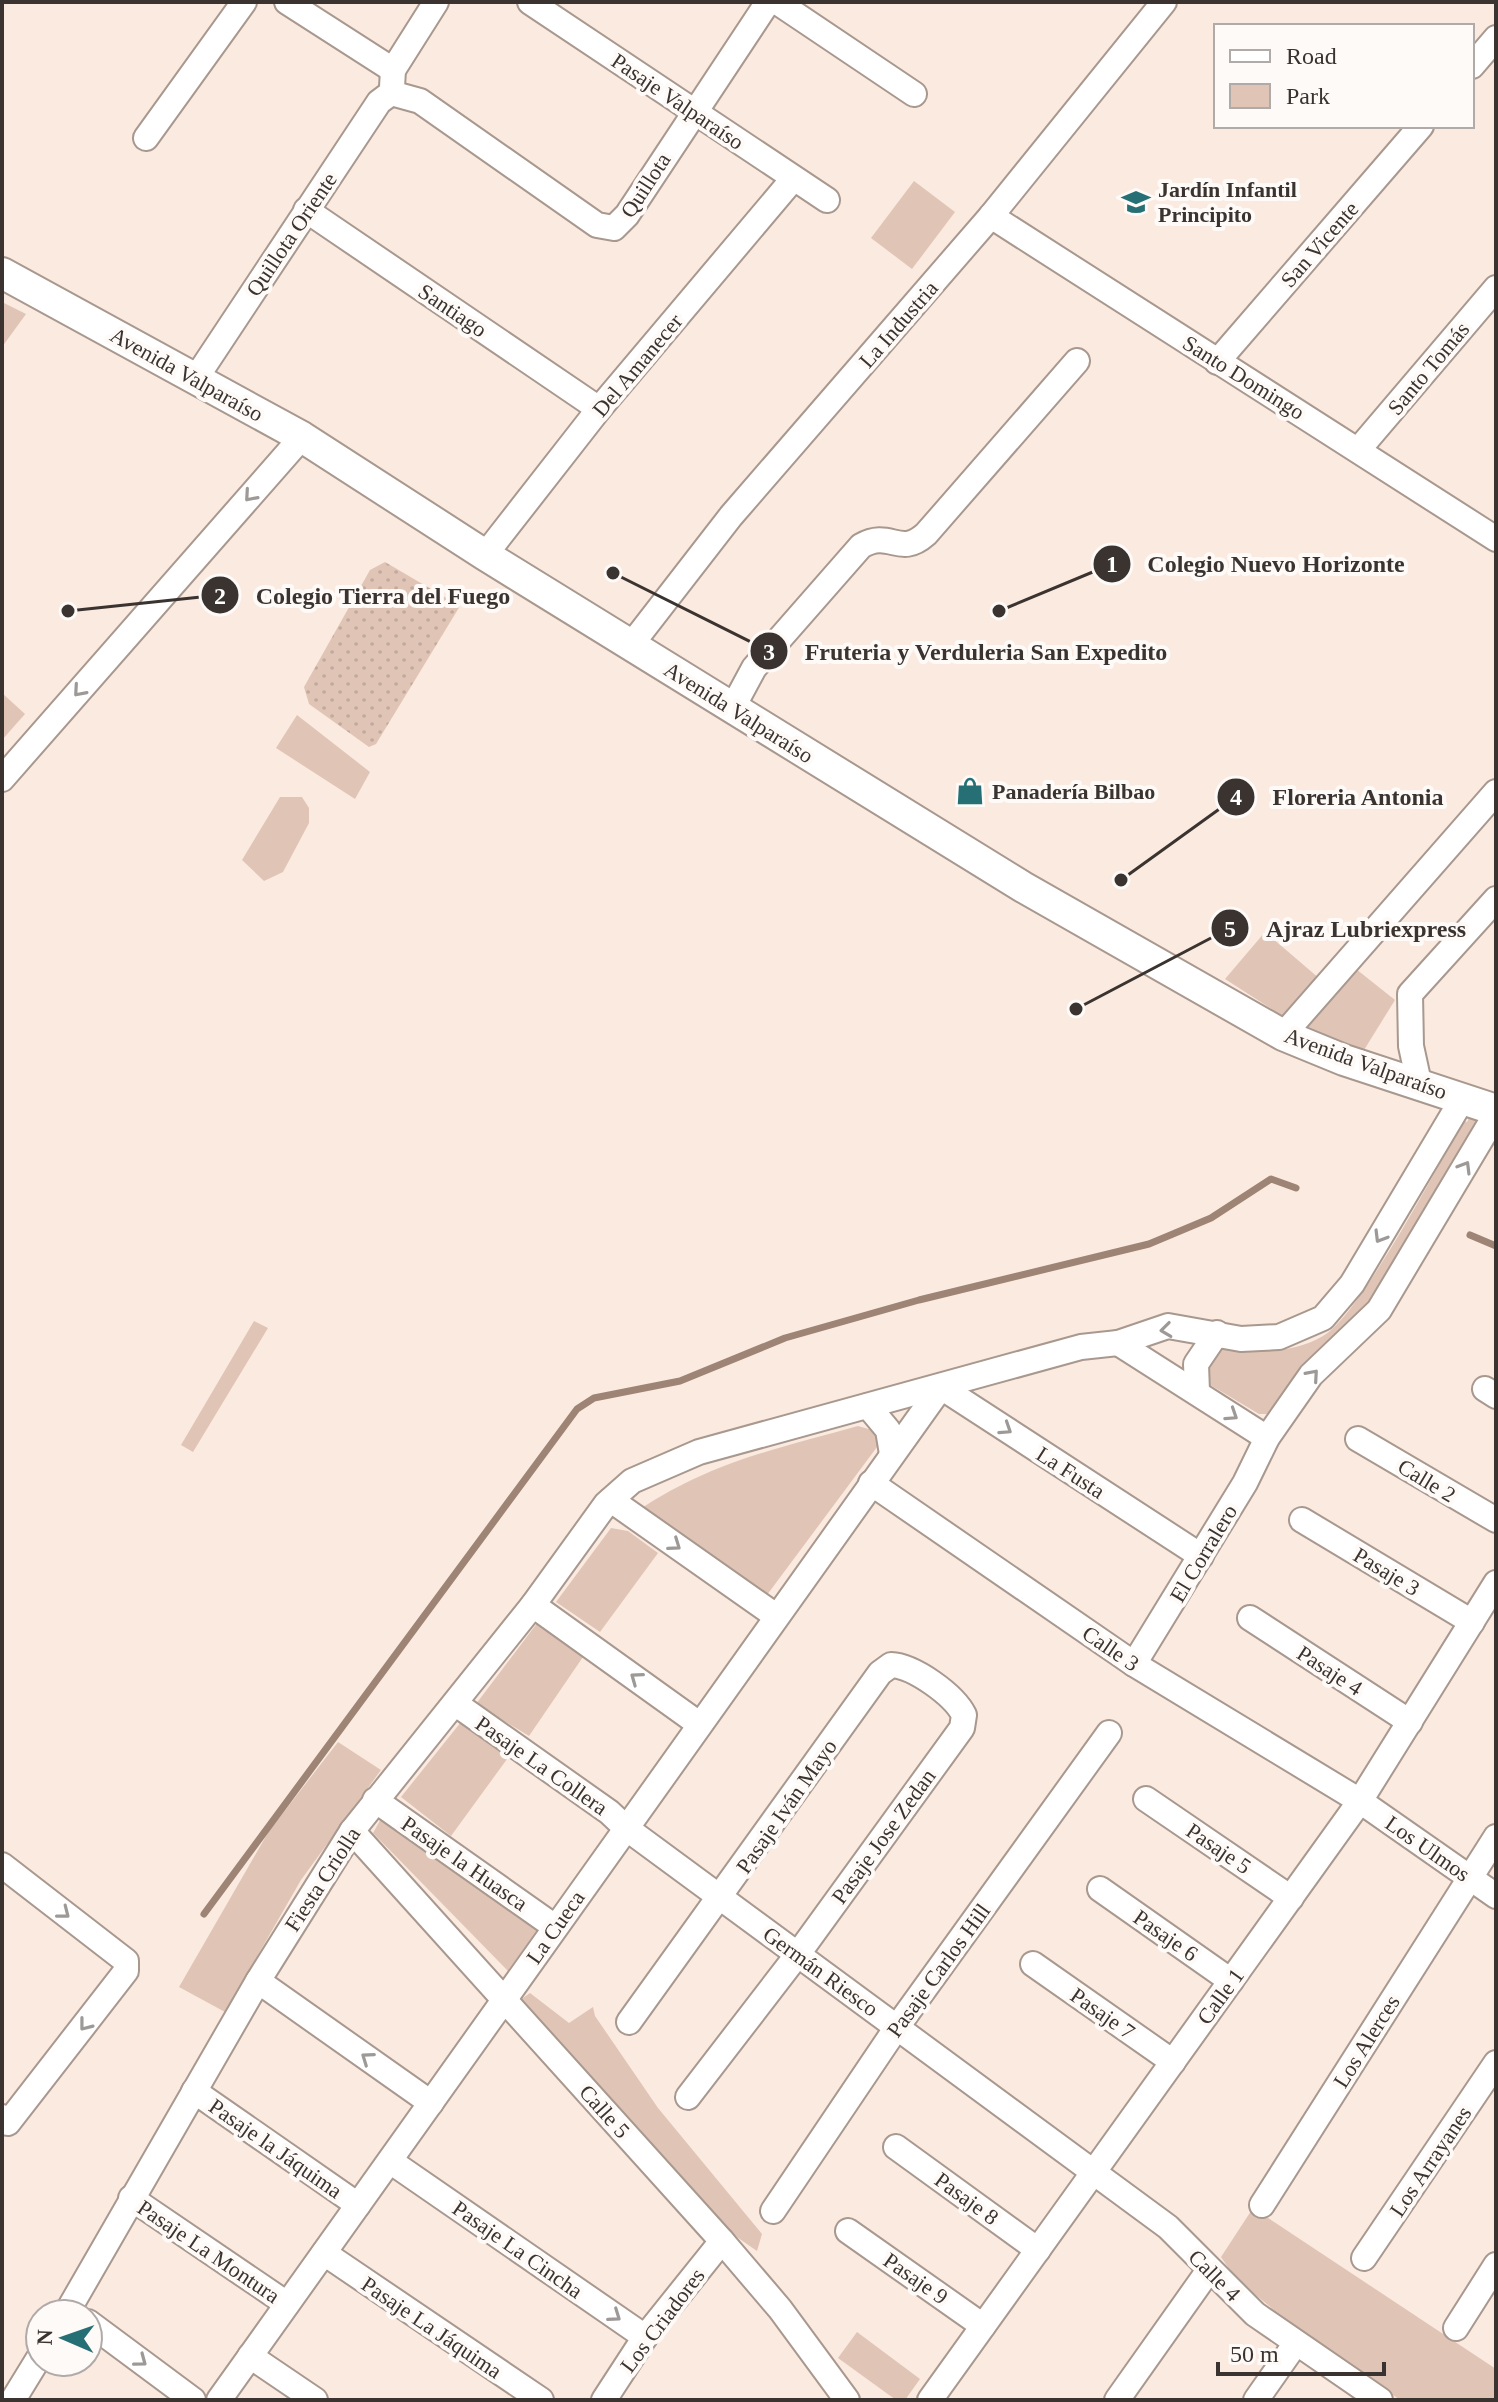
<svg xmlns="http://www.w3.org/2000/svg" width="1498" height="2402" font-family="Georgia,serif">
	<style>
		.green { fill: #e0c5b6 }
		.garden { fill: url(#garden-dots) }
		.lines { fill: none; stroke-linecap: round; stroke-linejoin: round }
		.stream { stroke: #9d8475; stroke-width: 7 }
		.minor-casing { stroke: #a8988e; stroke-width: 28 }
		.major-casing { stroke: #a8988e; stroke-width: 34 }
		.minor { stroke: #fff; stroke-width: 24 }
		.major { stroke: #fff; stroke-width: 30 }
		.oneway { stroke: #9c9997 }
		.labels { text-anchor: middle; stroke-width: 8; stroke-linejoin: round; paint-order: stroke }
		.street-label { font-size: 22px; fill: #3a332f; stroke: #fefaf8 }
		.poi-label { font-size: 22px; font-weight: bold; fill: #3a332f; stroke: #fefaf8; text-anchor: start }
		.leader { fill: none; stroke: #3a332f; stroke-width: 3 }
		.callout-dot { fill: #3a332f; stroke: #fefaf8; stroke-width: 3 }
		.mark-label { font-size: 24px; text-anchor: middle; font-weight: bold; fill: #fff }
		.callout-label { font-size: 24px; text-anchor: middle; font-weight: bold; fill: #3a332f; stroke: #fefaf8; stroke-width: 8; stroke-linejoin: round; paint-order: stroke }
	</style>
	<defs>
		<pattern id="garden-dots" width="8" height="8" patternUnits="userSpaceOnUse" patternTransform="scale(2)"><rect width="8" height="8" fill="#e0c5b6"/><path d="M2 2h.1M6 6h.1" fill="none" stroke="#c1aa9d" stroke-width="1.8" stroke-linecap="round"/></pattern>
	</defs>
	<rect width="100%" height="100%" fill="#fbeae0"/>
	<!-- green -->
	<g class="green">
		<path d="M914 181 955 212 912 269 871 238Z"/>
		<path d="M2 302 26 314 2 347Z"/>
		<path d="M2 693 25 714 2 740Z"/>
		<path d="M297 715 370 772 355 799 276 748Z"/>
		<path d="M280 797H302L309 808V823L283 872 264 881 242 860Z"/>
		<path d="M1265 932 1320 979 1284 1017 1225 979Z"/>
		<path d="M1356 969 1395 1000 1364 1050 1306 1028Z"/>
		<path d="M1470 1116 1479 1119 1370 1303 1329 1348 1301 1366 1275 1409 1268 1414H1259L1207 1383 1205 1365 1215 1345C1252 1352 1288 1356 1323 1336 1360 1315 1438 1165 1464 1121L1467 1122Z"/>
		<path d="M254 1321 268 1328 193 1452 181 1445Z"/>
		<path d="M858 1426 879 1432 880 1443 764 1599 639 1510C711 1462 776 1449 858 1426Z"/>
		<path d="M611 1528 628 1531 658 1553 600 1632 556 1602Z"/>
		<path d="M538 1622 585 1654 529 1736 476 1704Z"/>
		<path d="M461 1722 510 1755 451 1836 401 1797Z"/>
		<path d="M338 1742 381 1770 301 1880 225 2012 179 1987 269 1831Z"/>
		<path d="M383 1815 537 1931 508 1971 373 1833Z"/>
		<path d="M530 1993 569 2023 593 2007 595 2016 658 2108 762 2234 757 2251 731 2233 520 2000Z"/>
		<path d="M1253 2208 1496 2369V2400H1400L1274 2310 1236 2279 1221 2257Z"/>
		<path d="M857 2332 920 2379 905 2400H896L838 2358Z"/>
	</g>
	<!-- garden -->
	<path class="garden" d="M385 562 460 606 376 744 369 747 309 704 304 687 370 570Z"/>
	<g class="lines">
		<!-- stream -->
		<g class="stream">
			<path d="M1470 1235 1496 1246"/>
			<path d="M204 1914 577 1409 594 1398 680 1381 785 1338 919 1300 1149 1244 1211 1218 1271 1179 1296 1188"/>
		</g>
		<defs>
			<g id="minor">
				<path d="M287 2 393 70"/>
				<path d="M530 2 827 200"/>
				<path d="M777 2 914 94"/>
				<path d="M1472 66 1496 38"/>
				<path d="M392 87 393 70 436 2"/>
				<path d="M391 93 420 101 597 225 614 228 627 215 768 2"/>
				<path d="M146 138 244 2"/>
				<path d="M306 210 599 409"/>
				<path d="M991 216 1496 539"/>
				<path d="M1217 362 1421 126"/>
				<path d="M196 378 379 102 391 93"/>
				<path d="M1359 449 1496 288"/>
				<path d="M485 555 599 409 793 179"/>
				<path d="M631 645 731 516 991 216 1164 2"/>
				<path d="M733 707 754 668 861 546C891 529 899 558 926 534L1077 361"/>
				<path d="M2 779 302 437"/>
				<path d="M1283 1035 1496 792"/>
				<path d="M1419 1083 1411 1046 1410 994 1496 899"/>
				<path d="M1118 1343 1267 1438"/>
				<path d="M1485 1389 1496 1396"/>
				<path d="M1197 1392 1196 1364 1217 1333"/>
				<path d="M868 1406 888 1430 892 1454"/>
				<path d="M1358 1439 1496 1520"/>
				<path d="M871 1483 1134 1664 1360 1801 1496 1896"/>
				<path d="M611 1500 776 1616"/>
				<path d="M1302 1520 1472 1622"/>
				<path d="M533 1605 699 1724"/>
				<path d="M1250 1618 1410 1722"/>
				<path d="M1134 1664 1245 1483 1267 1438 1311 1375 1379 1310 1496 1114"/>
				<path d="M456 1704 609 1812 626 1828 1168 2227 1255 2314 1380 2400"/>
				<path d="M1146 1799 1291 1898"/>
				<path d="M375 1800 555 1927"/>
				<path d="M352 1831 722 2241 780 2309 847 2400"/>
				<path d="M2 1865 126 1961V1971L8 2123 2 2117"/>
				<path d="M1100 1889 1231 1981"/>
				<path d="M1033 1964 1173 2062"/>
				<path d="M258 1981 431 2103"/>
				<path d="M629 2022 880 1673 891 1665C914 1666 954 1695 964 1715L962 1728 798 1954 688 2097"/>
				<path d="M194 2091 358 2205"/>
				<path d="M896 2147 1038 2250"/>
				<path d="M390 2161 645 2337"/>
				<path d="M131 2198 287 2304"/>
				<path d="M1262 2205 1496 1837"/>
				<path d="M773 2211 897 2027 1109 1733"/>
				<path d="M848 2231 983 2326"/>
				<path d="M324 2253 541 2400"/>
				<path d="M1364 2258 1496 2063"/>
				<path d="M66 2314 258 1981 352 1831 533 1605 606 1504 632 1481 699 1452 1081 1347 1118 1343 1168 1326 1241 1339 1279 1337 1323 1318 1352 1284 1463 1098"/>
				<path d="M88 2322 193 2400"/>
				<path d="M1456 2328 1496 2265"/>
				<path d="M250 2356 315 2400"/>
				<path d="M13 2400 40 2356"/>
				<path d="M219 2400 941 1387 1201 1556"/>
				<path d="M604 2400 645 2337 722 2241"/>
				<path d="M930 2400 1360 1801 1496 1583"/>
				<path d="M1117 2400 1209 2270"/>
				<path d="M1256 2400 1296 2343"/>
			</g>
			<path id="major" d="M2 273 302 437 485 555 1023 887 1283 1035 1344 1060 1496 1110"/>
		</defs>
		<!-- minor casing -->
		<use href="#minor" class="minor-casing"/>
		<!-- major casing -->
		<use href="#major" class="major-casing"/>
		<!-- minor -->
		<use href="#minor" class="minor"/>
		<!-- major -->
		<use href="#major" class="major"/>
	</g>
	<!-- one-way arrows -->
	<defs><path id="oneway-chevron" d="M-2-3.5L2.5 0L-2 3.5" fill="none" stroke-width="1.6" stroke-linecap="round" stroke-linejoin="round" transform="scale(2)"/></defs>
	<g class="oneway">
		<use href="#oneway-chevron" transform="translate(250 496) rotate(131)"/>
		<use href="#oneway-chevron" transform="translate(79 691) rotate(131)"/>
		<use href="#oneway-chevron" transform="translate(1465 1167) rotate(-59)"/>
		<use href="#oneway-chevron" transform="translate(1380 1237) rotate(121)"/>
		<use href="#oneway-chevron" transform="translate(1166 1330) rotate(173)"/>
		<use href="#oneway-chevron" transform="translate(1313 1375) rotate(-49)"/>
		<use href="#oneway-chevron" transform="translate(1232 1415) rotate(33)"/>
		<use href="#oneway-chevron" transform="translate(1006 1429) rotate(33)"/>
		<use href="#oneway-chevron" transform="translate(675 1545) rotate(35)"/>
		<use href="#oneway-chevron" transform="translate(636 1678) rotate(-144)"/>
		<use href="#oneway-chevron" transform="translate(64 1913) rotate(38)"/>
		<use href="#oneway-chevron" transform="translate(85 2025) rotate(128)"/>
		<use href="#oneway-chevron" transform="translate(367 2058) rotate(-145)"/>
		<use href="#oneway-chevron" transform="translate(615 2316) rotate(35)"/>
		<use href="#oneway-chevron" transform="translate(141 2361) rotate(37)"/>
	</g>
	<!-- icons -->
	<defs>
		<symbol id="school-bare" viewBox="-9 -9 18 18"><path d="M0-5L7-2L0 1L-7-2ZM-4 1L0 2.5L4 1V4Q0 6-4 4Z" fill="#267075" stroke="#fefaf8" stroke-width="2.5" paint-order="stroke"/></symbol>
		<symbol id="shop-bare" viewBox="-9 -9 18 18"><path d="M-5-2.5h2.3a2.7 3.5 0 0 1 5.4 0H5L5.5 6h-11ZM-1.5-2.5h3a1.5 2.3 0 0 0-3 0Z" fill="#267075" stroke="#fefaf8" stroke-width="2.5" paint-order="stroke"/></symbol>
	</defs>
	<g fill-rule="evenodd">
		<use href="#school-bare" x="1116" y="182" width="40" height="40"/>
		<use href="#shop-bare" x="950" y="771" width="40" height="40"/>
	</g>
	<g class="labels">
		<!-- street labels -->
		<g class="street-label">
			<text transform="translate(678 101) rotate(34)" y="8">Pasaje Valparaíso</text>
			<text transform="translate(645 185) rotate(-57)" y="8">Quillota</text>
			<text transform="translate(291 234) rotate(-56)" y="8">Quillota Oriente</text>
			<text transform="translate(1319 244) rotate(-49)" y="8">San Vicente</text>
			<text transform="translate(453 310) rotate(34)" y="8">Santiago</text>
			<text transform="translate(898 324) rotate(-49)" y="8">La Industria</text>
			<text transform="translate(637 365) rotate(-50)" y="8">Del Amanecer</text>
			<text transform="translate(1428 368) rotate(-50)" y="8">Santo Tomás</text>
			<text transform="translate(187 374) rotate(29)" y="8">Avenida Valparaíso</text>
			<text transform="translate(1244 377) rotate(32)" y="8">Santo Domingo</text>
			<text transform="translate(739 712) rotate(32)" y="8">Avenida Valparaíso</text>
			<text transform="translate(1366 1063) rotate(20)" y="8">Avenida Valparaíso</text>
			<text transform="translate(1071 1472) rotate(33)" y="8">La Fusta</text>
			<text transform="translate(1427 1480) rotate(31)" y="8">Calle 2</text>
			<text transform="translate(1203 1553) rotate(-59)" y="8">El Corralero</text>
			<text transform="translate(1387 1571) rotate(31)" y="8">Pasaje 3</text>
			<text transform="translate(1111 1648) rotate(34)" y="8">Calle 3</text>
			<text transform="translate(1330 1670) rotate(33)" y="8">Pasaje 4</text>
			<text transform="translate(542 1765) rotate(35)" y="8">Pasaje La Collera</text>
			<text transform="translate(786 1806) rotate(-55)" y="8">Pasaje Iván Mayo</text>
			<text transform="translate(883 1836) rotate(-54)" y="8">Pasaje Jose Zedan</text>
			<text transform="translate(1219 1848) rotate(34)" y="8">Pasaje 5</text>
			<text transform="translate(1428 1848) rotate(35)" y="8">Los Ulmos</text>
			<text transform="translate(465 1863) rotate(35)" y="8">Pasaje la Huasca</text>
			<text transform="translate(322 1879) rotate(-57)" y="8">Fiesta Criolla</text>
			<text transform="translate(555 1927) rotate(-55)" y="8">La Cueca</text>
			<text transform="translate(1166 1935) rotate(35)" y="8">Pasaje 6</text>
			<text transform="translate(938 1970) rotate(-54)" y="8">Pasaje Carlos Hill</text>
			<text transform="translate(821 1971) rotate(36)" y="8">Germán Riesco</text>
			<text transform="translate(1220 1996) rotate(-54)" y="8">Calle 1</text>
			<text transform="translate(1103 2013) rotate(35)" y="8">Pasaje 7</text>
			<text transform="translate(1366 2041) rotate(-58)" y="8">Los Alerces</text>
			<text transform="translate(605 2111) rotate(48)" y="8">Calle 5</text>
			<text transform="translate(276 2148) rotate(35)" y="8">Pasaje la Jáquima</text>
			<text transform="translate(1430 2161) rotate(-56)" y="8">Los Arrayanes</text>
			<text transform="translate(967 2198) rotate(36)" y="8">Pasaje 8</text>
			<text transform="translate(518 2249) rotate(35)" y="8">Pasaje La Cincha</text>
			<text transform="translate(209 2251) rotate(34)" y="8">Pasaje La Montura</text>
			<text transform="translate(1215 2275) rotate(45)" y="8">Calle 4</text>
			<text transform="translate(916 2278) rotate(35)" y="8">Pasaje 9</text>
			<text transform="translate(662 2320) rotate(-53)" y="8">Los Criadores</text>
			<text transform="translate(432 2327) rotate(34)" y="8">Pasaje La Jáquima</text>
		</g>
		<!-- poi labels -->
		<g class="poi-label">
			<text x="1158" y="197">Jardín Infantil<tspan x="1158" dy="25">Principito</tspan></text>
			<text x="992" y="799">Panadería Bilbao</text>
		</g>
	</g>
	<!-- callouts -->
	<path class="leader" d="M999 611L1112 564M68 611L220 595M613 573L769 651M1121 880L1236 797M1076 1009L1230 928"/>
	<g class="callout-dot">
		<circle cx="999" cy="611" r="8"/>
		<circle cx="68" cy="611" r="8"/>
		<circle cx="613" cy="573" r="8"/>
		<circle cx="1121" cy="880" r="8"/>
		<circle cx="1076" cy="1009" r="8"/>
		<circle cx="1112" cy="564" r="20"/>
		<circle cx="220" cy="595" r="20"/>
		<circle cx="769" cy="651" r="20"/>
		<circle cx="1236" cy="797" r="20"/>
		<circle cx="1230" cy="928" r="20"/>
	</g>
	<g class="mark-label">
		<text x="1112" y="572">1</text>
		<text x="220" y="604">2</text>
		<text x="769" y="660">3</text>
		<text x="1236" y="805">4</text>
		<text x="1230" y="937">5</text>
	</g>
	<g class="callout-label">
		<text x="1276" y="572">Colegio Nuevo Horizonte</text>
		<text x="383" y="604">Colegio Tierra del Fuego</text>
		<text x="986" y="660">Fruteria y Verduleria San Expedito</text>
		<text x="1358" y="805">Floreria Antonia</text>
		<text x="1366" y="937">Ajraz Lubriexpress</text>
	</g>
	<!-- border -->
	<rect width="1498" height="2402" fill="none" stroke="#3a332f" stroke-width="8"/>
	<!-- legend -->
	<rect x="1214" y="24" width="260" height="104" fill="#fefaf8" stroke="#b0aaa8" stroke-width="2"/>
	<rect x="1230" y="50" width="40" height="12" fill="#ffffff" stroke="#b0aaa8" stroke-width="2"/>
	<text x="1286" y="64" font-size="24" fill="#3a332f">Road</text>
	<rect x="1230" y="84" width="40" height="24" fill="#e0c5b6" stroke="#b0aaa8" stroke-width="2"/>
	<text x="1286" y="104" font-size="24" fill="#3a332f">Park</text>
	<!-- north arrow -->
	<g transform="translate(64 2338) rotate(272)"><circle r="38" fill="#fefaf8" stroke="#b0aaa8" stroke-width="2"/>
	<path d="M0-6L14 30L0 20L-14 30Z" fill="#267075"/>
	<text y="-12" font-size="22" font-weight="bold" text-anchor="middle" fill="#3a332f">N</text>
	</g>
	<!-- scale -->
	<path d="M1218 2362v12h166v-12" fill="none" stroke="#3a332f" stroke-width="4"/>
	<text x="1230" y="2362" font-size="24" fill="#3a332f" stroke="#fefaf8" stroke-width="6" paint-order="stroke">50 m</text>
</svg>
